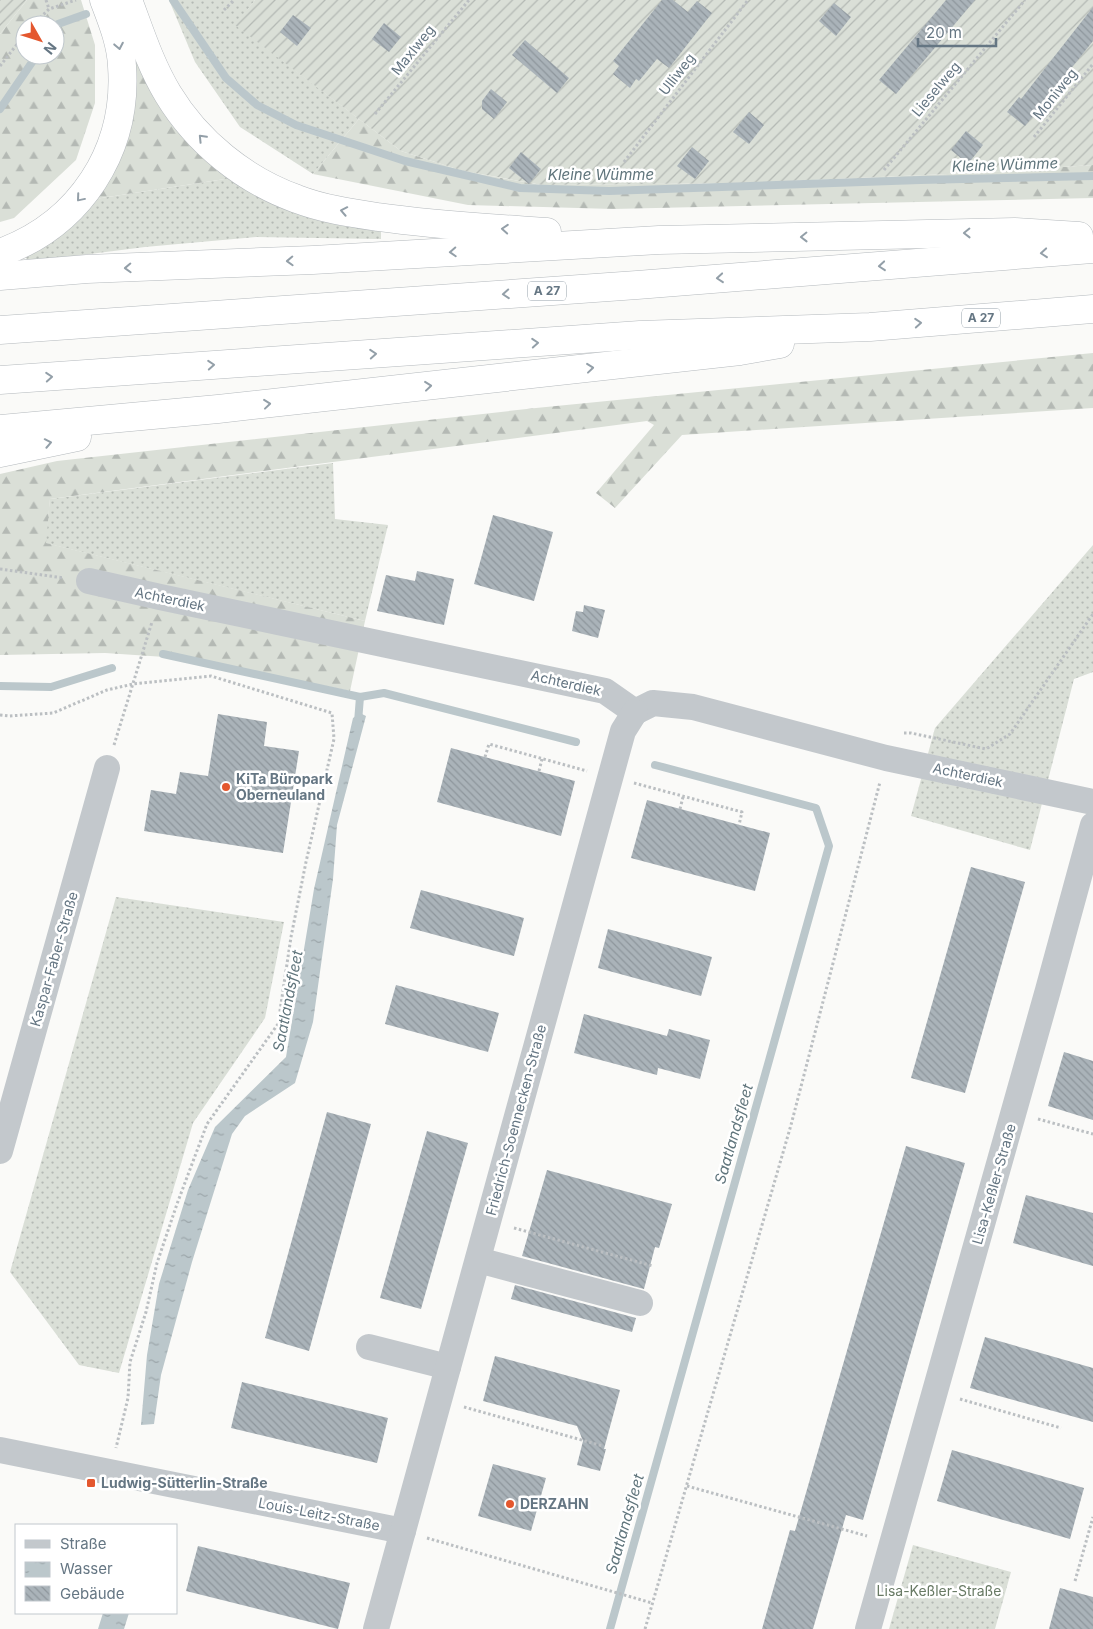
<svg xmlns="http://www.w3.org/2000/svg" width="1093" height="1629" font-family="Inter,sans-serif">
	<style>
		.grass { fill: url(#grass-dots) }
		.forest { fill: url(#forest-firs); fill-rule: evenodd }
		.garden { fill: url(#garden-furrows) }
		.water { fill: url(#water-ripples) }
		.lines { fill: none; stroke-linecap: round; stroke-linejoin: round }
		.stream { stroke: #bbc7cb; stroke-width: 8 }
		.building { fill: url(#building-back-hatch) }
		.highway-casing { stroke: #b4b9bd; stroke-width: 29 }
		.path { stroke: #bbbfc2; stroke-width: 3; stroke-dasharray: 2.5 2.5; stroke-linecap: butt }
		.minor { stroke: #c3c8cc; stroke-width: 26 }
		.highway { stroke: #fff; stroke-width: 28 }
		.oneway { stroke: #939fa8 }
		.poi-dot { fill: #e4572e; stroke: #fff; stroke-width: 2 }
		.labels { text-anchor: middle; stroke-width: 5; stroke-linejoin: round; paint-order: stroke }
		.shield { fill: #fff; stroke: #939fa8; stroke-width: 1 }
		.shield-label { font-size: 12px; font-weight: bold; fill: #657683 }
		.street-label { font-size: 14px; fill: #657683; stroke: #fff }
		.poi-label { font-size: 14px; font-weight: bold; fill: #657683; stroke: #fff; text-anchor: start }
		.park-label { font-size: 14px; fill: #687a64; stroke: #fff }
		.water-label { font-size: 15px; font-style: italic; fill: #60757c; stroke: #fff }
	</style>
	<defs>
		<pattern id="grass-dots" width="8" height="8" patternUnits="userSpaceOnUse" patternTransform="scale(1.25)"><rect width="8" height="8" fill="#dadfd7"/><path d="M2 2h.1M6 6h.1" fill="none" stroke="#b4b9b4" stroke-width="1.8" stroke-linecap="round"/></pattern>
		<pattern id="forest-firs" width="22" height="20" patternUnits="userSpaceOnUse" patternTransform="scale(1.25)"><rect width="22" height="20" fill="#dadfd7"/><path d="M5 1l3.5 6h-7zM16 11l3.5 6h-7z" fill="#b4b9b4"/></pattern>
		<pattern id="garden-furrows" width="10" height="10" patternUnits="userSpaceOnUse" patternTransform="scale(1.25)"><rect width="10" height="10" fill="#dadfd7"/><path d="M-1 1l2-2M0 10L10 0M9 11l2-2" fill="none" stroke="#b4b9b4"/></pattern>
		<pattern id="water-ripples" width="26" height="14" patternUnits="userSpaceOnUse" patternTransform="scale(1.25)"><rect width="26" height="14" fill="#bbc7cb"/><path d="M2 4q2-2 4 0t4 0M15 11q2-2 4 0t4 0" fill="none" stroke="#9ca6aa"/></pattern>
		<pattern id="building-back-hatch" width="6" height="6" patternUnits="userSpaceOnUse" patternTransform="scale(1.25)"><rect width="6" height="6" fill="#aab3b9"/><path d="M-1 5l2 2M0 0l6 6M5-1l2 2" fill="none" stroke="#8e969c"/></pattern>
	</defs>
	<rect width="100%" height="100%" fill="#fafaf8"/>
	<!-- grass -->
	<g class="grass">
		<path d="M169 0H255L236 25 359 119 313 174 240 127 195 62Z"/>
		<path d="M238 177 381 229V239L256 237 145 247 27 262 25 251 95 199Z"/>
		<path d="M333 463 335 519 388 525 365 621 45 543 50 499Z"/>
		<path d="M1093 545V672L1074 679 1030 850 911 816 935 728Z"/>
		<path d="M116 897 284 922 265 1018 193 1123 119 1373 79 1365 10 1272Z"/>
		<path d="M913 1545 1011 1572 995 1629H889Z"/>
	</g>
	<!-- forest -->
	<g class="forest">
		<path d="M27 0H81L95 45V103L76 160 14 218 0 222V34ZM25 25H55V55H25Z"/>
		<path d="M135 44 238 177 95 199 120 154 136 82Z"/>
		<path d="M359 119 401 151 463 171 541 185 747 183 970 173 1093 165V198L613 209 468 205 313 174Z"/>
		<path d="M1093 353V408L682 435 615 508 596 493 654 425 647 421 50 499 46 543 365 621 350 691 195 659 105 653 0 655V474L57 461 536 408Z"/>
	</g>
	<!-- garden -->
	<g class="garden">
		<path d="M0 0H27L0 34Z"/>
		<path d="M255 0H1093V165L970 173 747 183 542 185 463 171 401 151 235 25Z"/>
	</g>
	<!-- water -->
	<g class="water">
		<path d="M360 713 366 716 337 825 333 879 313 1022 295 1083 245 1116 232 1134 192 1262 161 1375 154 1424 141 1425 147 1355 159 1284 188 1190 215 1127 286 1057 314 889 353 718Z"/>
		<path d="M103 1613H129L124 1629H98Z"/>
	</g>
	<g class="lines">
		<!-- stream -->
		<g class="stream">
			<path d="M173 0 226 78 257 105 296 125 405 161 520 188 609 191 920 180 1093 176"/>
			<path d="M55 28 58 24 86 14"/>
			<path d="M0 109 37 55"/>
			<path d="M163 654 360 697 384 693 576 742"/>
			<path d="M0 686 51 687 112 668"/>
			<path d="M358 722 360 697"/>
			<path d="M610 1629 829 846 816 808 655 765"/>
		</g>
	</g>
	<!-- building -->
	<g class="building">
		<path d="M662 0H673L688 12 697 1 712 13 669 68 657 59 639 81 636 79 630 88 613 74 619 66 613 61Z"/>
		<path d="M946 0H975L896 94 879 80Z"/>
		<path d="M834 3 851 17 836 36 819 21Z"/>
		<path d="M1093 7V41L1025 126 1007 112 1019 97 1021 99Z"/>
		<path d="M293 15 311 28 297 46 280 32Z"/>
		<path d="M384 23 401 37 389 52 372 39Z"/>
		<path d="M525 40 569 78 557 93 512 55Z"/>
		<path d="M491 89 507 102 494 119 482 109V101Z"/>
		<path d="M749 112 764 125 749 144 733 132Z"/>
		<path d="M966 131 983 145 968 164 951 150Z"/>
		<path d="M692 147 709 161 695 179 677 166Z"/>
		<path d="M521 152 541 169 529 184 509 168Z"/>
		<path d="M493 515 553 532 534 601 474 584Z"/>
		<path d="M417 571 454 579 444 625 377 611 386 575 415 581Z"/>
		<path d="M584 605 605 610 598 638 572 631 576 611 583 612Z"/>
		<path d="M218 714 267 722 264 746 299 751 283 853 144 831 151 790 176 794 180 772 208 776Z"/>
		<path d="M451 748 575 781 561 836 437 802Z"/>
		<path d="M647 800 770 833 755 891 631 858Z"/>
		<path d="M971 867 1025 882 965 1093 911 1078Z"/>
		<path d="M421 890 524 918 514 956 410 928Z"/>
		<path d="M608 929 712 957 701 996 598 968Z"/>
		<path d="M396 985 499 1013 488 1052 385 1024Z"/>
		<path d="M584 1014 667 1036 669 1029 710 1040 700 1079 658 1068 657 1075 574 1053Z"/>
		<path d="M1064 1052 1093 1061V1120L1048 1106Z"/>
		<path d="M327 1112 371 1124 309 1351 265 1338Z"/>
		<path d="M427 1131 468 1143 421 1309 380 1298Z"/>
		<path d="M906 1146 965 1163 863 1520 846 1515 813 1629H762L790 1530 795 1531Z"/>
		<path d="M547 1170 672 1204 659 1248 655 1247 644 1289 522 1256Z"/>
		<path d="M1026 1195 1093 1213V1266L1013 1243Z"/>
		<path d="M515 1285 636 1318 632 1332 511 1299Z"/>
		<path d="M985 1337 1093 1368V1422L970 1388Z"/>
		<path d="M495 1356 620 1390 604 1449H606L600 1471 577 1465 583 1441 577 1426 483 1401Z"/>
		<path d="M242 1382 388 1418 377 1463 231 1428Z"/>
		<path d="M952 1450 1084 1488 1070 1539 937 1501Z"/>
		<path d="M493 1464 546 1478 531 1531 478 1516Z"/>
		<path d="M198 1546 350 1583 338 1629 186 1591Z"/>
		<path d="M1060 1588 1093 1597V1629H1049Z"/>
	</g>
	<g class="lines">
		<defs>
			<g id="highway">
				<path d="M128 0C140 32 150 64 168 94 197 142 244 180 297 199 323 209 351 213 378 217 434 225 491 228 547 232"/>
				<path d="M0 253C80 224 128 151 122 66 121 43 112 21 104 0"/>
				<path d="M0 276 87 269 313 260 659 240 1015 232 1079 236"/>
				<path d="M0 330 637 285 1093 249"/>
				<path d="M0 380 640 335 870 327 1093 309"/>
				<path d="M0 429 218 409 740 351 780 344"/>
				<path d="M0 453 77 437"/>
			</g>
		</defs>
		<!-- highway casing -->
		<use href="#highway" class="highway-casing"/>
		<!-- path -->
		<g class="path">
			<path d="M46 0 49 9"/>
			<path d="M224 10 234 0"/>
			<path d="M33 25 49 9 76 0"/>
			<path d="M0 66 25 34"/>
			<path d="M375 114 469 0"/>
			<path d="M1034 137 1093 64"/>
			<path d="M624 162 748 0"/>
			<path d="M884 170 1025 0"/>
			<path d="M0 569 64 578"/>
			<path d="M0 715 9 716 53 713 107 690 133 684 211 676 332 713 334 739 306 862 291 937 278 1024 207 1124 177 1204 157 1263 146 1312 130 1362 128 1398 116 1448"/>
			<path d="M904 733H911L986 749 1010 734 1093 614"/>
			<path d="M114 745 152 622"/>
			<path d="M485 757 489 744 587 771"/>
			<path d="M539 771 542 759"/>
			<path d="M634 783 742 812 739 825"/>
			<path d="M680 809 683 797"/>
			<path d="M1038 1119 1093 1134"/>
			<path d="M514 1228 653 1266"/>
			<path d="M960 1399 1061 1428"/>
			<path d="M464 1407 603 1446"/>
			<path d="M687 1486 867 1536"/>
			<path d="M427 1538 652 1603"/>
			<path d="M1075 1581 1093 1517"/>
			<path d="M645 1629 791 1125 880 782"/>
		</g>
		<!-- minor -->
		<g class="minor">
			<path d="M89 581 160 597 605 691 635 712"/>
			<path d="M635 712 653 703 693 707 886 758 1093 802"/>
			<path d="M0 1151 107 768"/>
			<path d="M478 1260 640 1303"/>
			<path d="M369 1347 448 1367"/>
			<path d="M0 1450 403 1531"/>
			<path d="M376 1629 623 731 635 712"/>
			<path d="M868 1629 1048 990 1093 825"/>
		</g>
		<!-- highway -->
		<use href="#highway" class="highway"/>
	</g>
	<!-- one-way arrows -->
	<defs><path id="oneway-chevron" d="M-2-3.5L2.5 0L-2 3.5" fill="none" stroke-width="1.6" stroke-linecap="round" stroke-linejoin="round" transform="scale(1.25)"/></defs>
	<g class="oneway">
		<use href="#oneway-chevron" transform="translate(119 46) rotate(79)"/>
		<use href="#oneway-chevron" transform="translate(202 138) rotate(-134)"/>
		<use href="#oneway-chevron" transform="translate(80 198) rotate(130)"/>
		<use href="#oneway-chevron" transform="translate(344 211) rotate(-169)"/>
		<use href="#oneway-chevron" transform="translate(505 229) rotate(-176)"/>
		<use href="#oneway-chevron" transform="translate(967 233) rotate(179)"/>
		<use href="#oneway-chevron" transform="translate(804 237) rotate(179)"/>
		<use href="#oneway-chevron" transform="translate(453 252) rotate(177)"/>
		<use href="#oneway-chevron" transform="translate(1044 253) rotate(175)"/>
		<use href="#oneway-chevron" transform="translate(290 261) rotate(178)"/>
		<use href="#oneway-chevron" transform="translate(882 266) rotate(175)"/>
		<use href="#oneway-chevron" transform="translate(128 268) rotate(178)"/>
		<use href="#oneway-chevron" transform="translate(720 278) rotate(175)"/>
		<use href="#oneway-chevron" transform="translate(506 294) rotate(176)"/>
		<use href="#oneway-chevron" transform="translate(918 323) rotate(-4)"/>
		<use href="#oneway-chevron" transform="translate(535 343) rotate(-4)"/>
		<use href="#oneway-chevron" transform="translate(373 354) rotate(-4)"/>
		<use href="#oneway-chevron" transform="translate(211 365) rotate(-4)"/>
		<use href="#oneway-chevron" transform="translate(590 368) rotate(-6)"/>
		<use href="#oneway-chevron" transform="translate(49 377) rotate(-4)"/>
		<use href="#oneway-chevron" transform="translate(428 386) rotate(-6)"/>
		<use href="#oneway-chevron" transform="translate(267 404) rotate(-6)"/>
		<use href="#oneway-chevron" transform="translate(48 443) rotate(-11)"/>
	</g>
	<!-- markers -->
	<g class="poi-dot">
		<circle cx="226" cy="787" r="5"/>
		<rect x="86" y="1478" width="10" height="10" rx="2.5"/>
		<circle cx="510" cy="1504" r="5"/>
	</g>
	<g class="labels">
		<!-- shield labels -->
		<g class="shield">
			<rect x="528" y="281.5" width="38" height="19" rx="4"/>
			<rect x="962" y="308.5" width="38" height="19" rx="4"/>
		</g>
		<g class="shield-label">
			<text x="547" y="295">A 27</text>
			<text x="981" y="322">A 27</text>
		</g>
		<!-- street labels -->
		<g class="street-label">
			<text transform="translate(413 50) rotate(-51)" y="5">Maxlweg</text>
			<text transform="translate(677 74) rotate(-52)" y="5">Ulliweg</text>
			<text transform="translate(936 89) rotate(-50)" y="5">Lieselweg</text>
			<text transform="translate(1055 94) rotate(-51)" y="5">Moniweg</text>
			<text transform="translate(170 599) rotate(12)" y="5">Achterdiek</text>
			<text transform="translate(566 683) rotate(13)" y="5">Achterdiek</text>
			<text transform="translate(968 775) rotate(12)" y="5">Achterdiek</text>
			<text transform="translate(54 959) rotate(-74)" y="5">Kaspar-Faber-Straße</text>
			<text transform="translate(516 1120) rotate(-75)" y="5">Friedrich-Soennecken-Straße</text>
			<text transform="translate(994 1184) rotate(-74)" y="5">Lisa-Keßler-Straße</text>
			<text transform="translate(319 1514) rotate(11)" y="5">Louis-Leitz-Straße</text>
		</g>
		<!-- poi labels -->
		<g class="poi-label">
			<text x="236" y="784">KiTa Büropark<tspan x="236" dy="16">Oberneuland</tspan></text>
			<text x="101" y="1488">Ludwig-Sütterlin-Straße</text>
			<text x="520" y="1509">DERZAHN</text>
		</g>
		<!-- park labels -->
		<g class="park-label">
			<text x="939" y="1596">Lisa-Keßler-Straße</text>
		</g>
		<!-- water labels -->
		<g class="water-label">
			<text transform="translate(1005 165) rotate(-2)" y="5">Kleine Wümme</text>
			<text x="601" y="180">Kleine Wümme</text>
			<text transform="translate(288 1001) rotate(-79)" y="5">Saatlandsfleet</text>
			<text transform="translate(734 1134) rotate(-74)" y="5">Saatlandsfleet</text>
			<text transform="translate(625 1524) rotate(-74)" y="5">Saatlandsfleet</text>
		</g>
	</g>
	<!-- legend -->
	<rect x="15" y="1524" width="162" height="90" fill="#ffffff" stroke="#c1c8cd"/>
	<rect x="25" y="1540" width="25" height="8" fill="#c3c8cc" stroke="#c1c8cd"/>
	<text x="60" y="1549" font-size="15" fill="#657683">Straße</text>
	<rect x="25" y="1562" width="25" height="15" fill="url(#water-ripples)" stroke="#c1c8cd"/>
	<text x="60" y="1574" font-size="15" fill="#657683">Wasser</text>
	<rect x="25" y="1586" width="25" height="15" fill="url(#building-back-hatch)" stroke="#c1c8cd"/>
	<text x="60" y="1599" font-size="15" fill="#657683">Gebäude</text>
	<!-- north arrow -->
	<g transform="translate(40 40) rotate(129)"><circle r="24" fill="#ffffff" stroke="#c1c8cd"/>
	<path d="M0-4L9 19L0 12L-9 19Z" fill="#e4572e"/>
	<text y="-8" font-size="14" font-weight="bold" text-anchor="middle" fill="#657683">N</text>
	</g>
	<!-- scale -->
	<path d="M918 38v8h78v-8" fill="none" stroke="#657683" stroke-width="2.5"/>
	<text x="926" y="38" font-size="15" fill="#657683" stroke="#ffffff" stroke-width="4" paint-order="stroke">20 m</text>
</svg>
